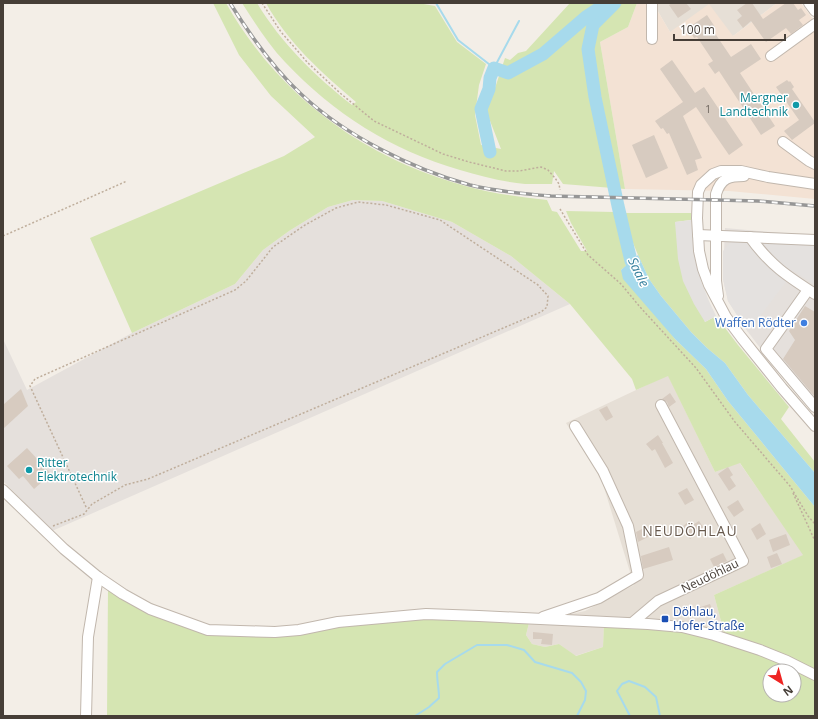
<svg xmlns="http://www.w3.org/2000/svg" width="818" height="719" font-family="'Open Sans',sans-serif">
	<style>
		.residential { fill: #e6dfd6 }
		.commercial { fill: #f3e2d4 }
		.industrial { fill: #e5e0dc }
		.green { fill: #d5e5b2; fill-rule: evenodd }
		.parking { fill: #e4e1df }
		.water { fill: #a7daec }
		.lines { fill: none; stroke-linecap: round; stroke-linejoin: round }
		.stream { stroke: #a7daec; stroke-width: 2 }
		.river { stroke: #a7daec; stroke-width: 13 }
		.building { fill: #d7cbc0 }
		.minor-casing { stroke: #c1b7ad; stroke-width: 12 }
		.path { stroke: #bfae9c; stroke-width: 1.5; stroke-dasharray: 2 2; stroke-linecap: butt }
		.minor { stroke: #fff; stroke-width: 10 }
		.rail-casing { stroke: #969696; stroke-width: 3.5 }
		.rail { stroke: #fff; stroke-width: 2; stroke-dasharray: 6; stroke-linecap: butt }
		.culture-dot { fill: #0f9aa8; stroke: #fff; stroke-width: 1.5 }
		.shop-dot { fill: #3f7fe0; stroke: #fff; stroke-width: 1.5 }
		.transit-dot { fill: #1a4fb4; stroke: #fff; stroke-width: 1.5 }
		.labels { text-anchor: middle; stroke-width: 3; stroke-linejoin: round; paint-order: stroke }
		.number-label { font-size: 10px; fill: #6a6159 }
		.culture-label { font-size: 12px; fill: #0d838f; stroke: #fff; text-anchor: end }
		.shop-label { font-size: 12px; fill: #366cbe; stroke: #fff; text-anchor: end }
		.street-label { font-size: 12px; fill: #463e37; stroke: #fff }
		.transit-label { font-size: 12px; fill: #164399; stroke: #fff; text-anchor: start }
		.water-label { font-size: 13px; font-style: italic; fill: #327e9c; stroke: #fff }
		.quarter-label { font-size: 14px; letter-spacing: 1px; fill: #685a4e; stroke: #fff }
	</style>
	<rect width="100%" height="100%" fill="#f3eee7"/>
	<!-- residential -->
	<g class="residential">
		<path d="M653 3H777L733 36 670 32Z"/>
		<path d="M668 375 715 472 739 462 804 555 714 595 725 636 604 624 603 647 575 656 559 644 545 647 532 644 526 635 529 623 585 611 634 585 602 481 566 423Z"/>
	</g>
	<!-- commercial -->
	<path class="commercial" d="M637 3H653L670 32 709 4 733 36 777 3H801L815 22V199L729 191 625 189 600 42 628 27Z"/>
	<!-- industrial -->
	<g class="industrial">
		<path d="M353 200 382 201 452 222 511 256 570 304 52 531 3 481V339L27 390 132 333 235 284 263 250 289 231 328 207Z"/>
		<path d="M725 228 815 236V413L777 370 748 332 728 301 723 279Z"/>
	</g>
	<!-- green -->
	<g class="green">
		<path d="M213 3H226C279 97 365 159 469 187 494 194 521 197 547 200L552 211 557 212 581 251H587L571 223 566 211 614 212 624 253 626 266 621 270 675 339 706 369 728 401 815 507V669L771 653 815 677V716H107L108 589 216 632H305L426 616 529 623 526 635 532 644 545 647 559 644 576 656 603 647 604 623 725 636 714 595 803 555 740 463 715 472 668 376 636 390 632 379 570 304 511 256 452 222 382 201 353 200 328 207 289 231 263 250 235 284 132 333 90 238 284 156 315 137 271 96 239 55ZM770 671H794V695H770Z"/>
		<path d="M242 3H257C281 43 316 77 352 105L356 102C322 73 288 43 266 3H418L435 6 457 42 486 64 479 85 475 115 481 145 501 149 485 108 495 88 505 58 510 60 518 53 526 51 570 3H637L628 27 600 42 625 189 563 184 554 171 552 184C543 184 534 184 525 184 503 182 481 176 460 170 391 150 334 114 285 62 268 44 255 23 242 3Z"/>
		<path d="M624 213H691V220L675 222 705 322 716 316 738 345 789 407 781 419 815 462V473L748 395 725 363 707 348 691 332 661 296 649 279 638 255 631 238Z"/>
	</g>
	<!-- parking -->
	<g class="parking">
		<path d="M691 220 695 260 701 281 709 301 716 316 705 322 694 304 683 281 678 259 675 222Z"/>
		<path d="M731 242 815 245V285L794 271 748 332 728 301 723 279V251Z"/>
	</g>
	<!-- water -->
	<path class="water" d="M638 255 649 279 661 296 691 332 707 348 725 363 748 395 815 473V507L728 401 706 369 675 339 623 279 621 270Z"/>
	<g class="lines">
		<!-- stream -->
		<g class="stream">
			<path d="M435 3H436L458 40 494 68 519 21"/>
			<path d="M415 716 429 707 439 698C439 689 437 681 437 672L445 664 477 645H507L524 650 535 662 572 673 581 682 586 691 585 700 577 716"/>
			<path d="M630 716 617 691 622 684 629 681 645 687 656 697 660 716"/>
		</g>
		<!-- river -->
		<g class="river">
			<path d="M615 3 593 25 588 49 595 97 618 206 631 261 638 276"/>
			<path d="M490 152 481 109 489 89 490 78 494 68 508 73 543 54 586 17 607 3"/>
		</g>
	</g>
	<!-- building -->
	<g class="building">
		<path d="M672 3H686L691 9 678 18 669 5Z"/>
		<path d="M747 3H752L763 19 786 3H793L798 10 801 8 806 15 799 20 803 25 791 34 786 28 766 42 751 21 743 28 737 20 742 16 737 10Z"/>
		<path d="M707 15 715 27 712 29 731 57 751 44 761 59 740 73 775 126 761 135 719 71 715 74 708 64 713 61 697 37 694 38 688 28Z"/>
		<path d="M672 60 695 93 704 87 743 145 729 155 696 107 683 116 702 158 695 160 698 170 687 175 669 133 667 134 663 128 661 129 655 121 683 102 660 69Z"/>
		<path d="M787 80 789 82 790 81 794 87 792 89 815 122V123L792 140 784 131 799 120 776 87Z"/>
		<path d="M654 135 668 168 646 178 632 145Z"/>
		<path d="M805 306 815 312V397L783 359 795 340 789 331Z"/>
		<path d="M21 389 28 406 3 429V405Z"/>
		<path d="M670 393 676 402 669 407 667 402 662 399Z"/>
		<path d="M607 406 613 417 606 421 599 410Z"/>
		<path d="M658 435 663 443H662L673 463 665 468 655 449 652 451 646 444Z"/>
		<path d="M27 448 51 474 34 489 23 476 19 479 7 466Z"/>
		<path d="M728 467 733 475 730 477 736 486 729 491 718 474Z"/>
		<path d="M687 488 694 500 685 505 678 493Z"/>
		<path d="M738 500 744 510 734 517 727 507Z"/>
		<path d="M699 521 703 527 690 539 682 527 688 522 691 526Z"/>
		<path d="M760 523 766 534 757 540 751 529Z"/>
		<path d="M646 527 650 536 638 542 636 532Z"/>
		<path d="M786 534 790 545 773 552 769 540Z"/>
		<path d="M669 547 673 560 643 569 641 556Z"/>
		<path d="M723 553 727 561 714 567 710 559Z"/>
		<path d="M777 553 782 564 771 568 767 557Z"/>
		<path d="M710 604 713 612 697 616 694 609Z"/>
		<path d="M533 632 553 634 552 645 541 644 542 639H533Z"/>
	</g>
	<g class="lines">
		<defs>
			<g id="minor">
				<path d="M652 3V39"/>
				<path d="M809 3 815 11"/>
				<path d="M771 56 815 24"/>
				<path d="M783 142 809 161 815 164"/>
				<path d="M815 184 768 177 741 171H721L713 174 701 185 698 192 697 218 699 251 703 269 709 285 726 317 741 337 782 388 815 426"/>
				<path d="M698 235 815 240"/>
				<path d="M750 237C770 265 787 276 815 294"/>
				<path d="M808 290 766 349 815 407"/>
				<path d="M718 296 716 281V194C721 178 729 176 744 176"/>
				<path d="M3 490 64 549 98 577 123 594 150 609 208 630 275 632 299 630 338 622 426 614 479 616 648 624 682 627 714 635 760 650 787 661 815 675"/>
				<path d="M543 617 599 598 638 575 628 526 603 471 575 426"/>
				<path d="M632 623 658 601 743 561 661 405"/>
				<path d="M86 716 88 637 98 577"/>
			</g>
		</defs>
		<!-- minor casing -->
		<use href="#minor" class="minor-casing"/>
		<!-- path -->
		<g class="path">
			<path d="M262 3 281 32 308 63 340 93 374 121 443 154 469 162 506 171H519L541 167 548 170 555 178 559 184 560 190"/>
			<path d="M560 209 588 255 621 284 640 307 696 368 735 422 790 486 808 516 815 524"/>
			<path d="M3 236 127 181"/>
			<path d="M793 493 815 541"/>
			<path d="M53 526 84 514 92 504 125 485 148 479 541 312 547 307 548 296 538 285 440 220 386 205 358 202 336 208 305 225 273 247 246 281 235 290 35 379 30 386 87 509"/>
		</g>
		<!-- minor -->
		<use href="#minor" class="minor"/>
		<defs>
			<path id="rail" d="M230 3C250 35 273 68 301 94 344 135 412 169 470 185 495 191 525 194 551 196L758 201 815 206"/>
		</defs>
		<!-- rail casing -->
		<use href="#rail" class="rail-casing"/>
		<!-- rail -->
		<use href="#rail" class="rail"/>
	</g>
	<!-- markers -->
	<g class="culture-dot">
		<circle cx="796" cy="105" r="4"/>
		<circle cx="29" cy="470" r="4"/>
	</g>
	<circle class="shop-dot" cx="804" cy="323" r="4"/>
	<rect class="transit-dot" x="661" y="615" width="8" height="8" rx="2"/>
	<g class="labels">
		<!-- number labels -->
		<g class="number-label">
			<text x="708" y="113">1</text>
		</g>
		<!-- culture labels -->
		<g class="culture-label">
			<text x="788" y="102">Mergner<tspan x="788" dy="14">Landtechnik</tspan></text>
			<text x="37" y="467" text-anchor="start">Ritter<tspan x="37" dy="14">Elektrotechnik</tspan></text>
		</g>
		<!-- shop labels -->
		<g class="shop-label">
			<text x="796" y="327">Waffen Rödter</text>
		</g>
		<!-- street labels -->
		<g class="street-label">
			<text transform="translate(710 576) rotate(-26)" y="4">Neudöhlau</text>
		</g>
		<!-- transit labels -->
		<g class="transit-label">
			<text x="673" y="616">Döhlau,<tspan x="673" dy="14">Hofer Straße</tspan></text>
		</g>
		<!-- water labels -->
		<g class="water-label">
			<text transform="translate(639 272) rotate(64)" y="5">Saale</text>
		</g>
		<!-- quarter labels -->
		<g class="quarter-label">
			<text x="690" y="536">NEUDÖHLAU</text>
		</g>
	</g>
	<!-- border -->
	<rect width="818" height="719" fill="none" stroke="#463e37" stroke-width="8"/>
	<!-- north arrow -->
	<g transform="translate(782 683) rotate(143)"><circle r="19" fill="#ffffff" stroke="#b5b2af"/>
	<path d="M0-3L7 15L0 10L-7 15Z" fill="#ee2523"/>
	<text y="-6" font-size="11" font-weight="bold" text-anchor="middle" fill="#463e37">N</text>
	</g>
	<!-- scale -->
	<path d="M674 34v6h111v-6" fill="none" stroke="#463e37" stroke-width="2"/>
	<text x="680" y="34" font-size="12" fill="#463e37" stroke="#ffffff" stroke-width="3" paint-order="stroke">100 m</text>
</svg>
